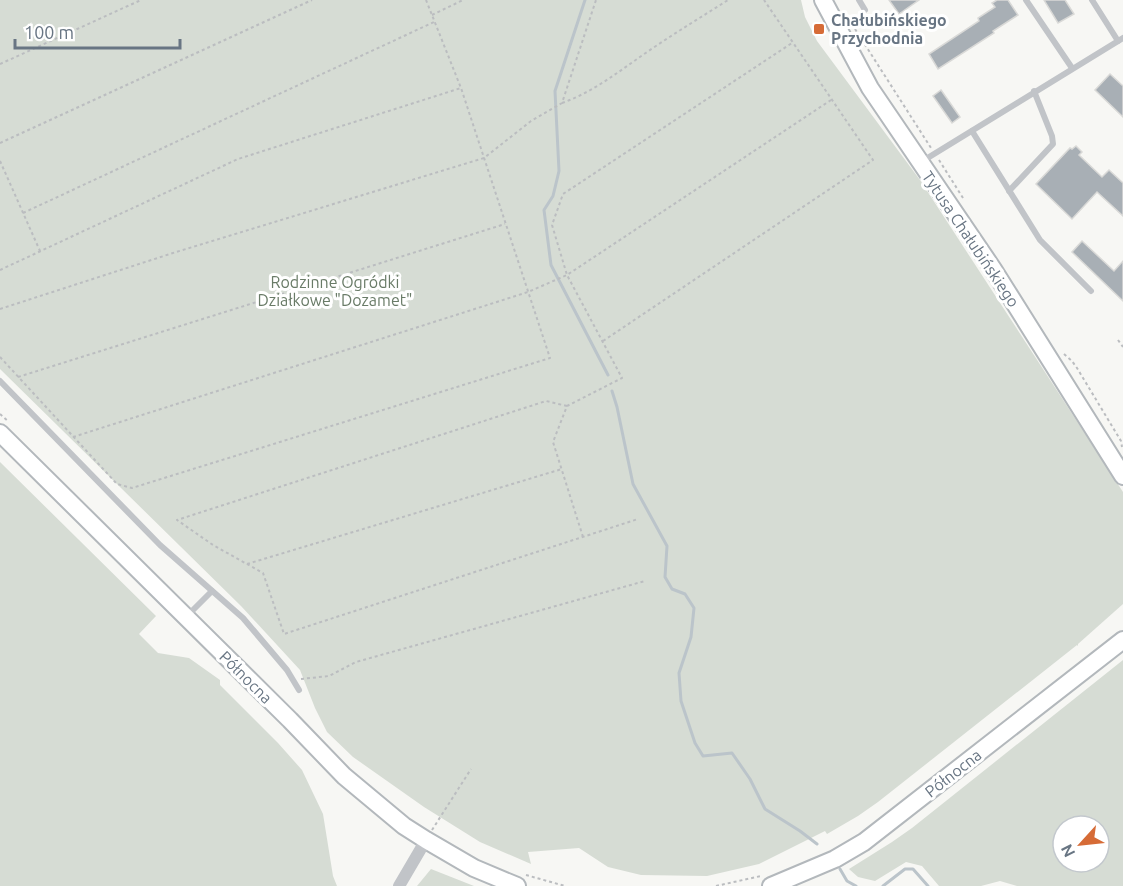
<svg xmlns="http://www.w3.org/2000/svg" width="1123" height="886" font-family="Ubuntu,sans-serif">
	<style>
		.green { fill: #d6dcd4; fill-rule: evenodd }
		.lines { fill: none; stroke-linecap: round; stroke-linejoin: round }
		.stream { stroke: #bbc4ca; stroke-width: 3 }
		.building { fill: #a8afb5; stroke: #d9d9d7; stroke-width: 1.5 }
		.secondary-casing { stroke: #b3b8bc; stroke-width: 20 }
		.path { stroke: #bbbdc0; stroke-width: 2; stroke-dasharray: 3 3; stroke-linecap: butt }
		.lane { stroke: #c1c4c8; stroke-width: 6 }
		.street { stroke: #c1c4c8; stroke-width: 12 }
		.secondary { stroke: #fff; stroke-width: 16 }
		.poi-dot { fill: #d66b36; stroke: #fff; stroke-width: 2 }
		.labels { text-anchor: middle; stroke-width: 6; stroke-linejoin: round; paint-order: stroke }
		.poi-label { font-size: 16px; font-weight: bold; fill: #687583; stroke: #fff; text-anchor: start }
		.street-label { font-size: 16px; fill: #687583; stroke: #fff }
		.park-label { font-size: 16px; fill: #697b67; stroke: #fff }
	</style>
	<rect width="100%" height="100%" fill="#f7f7f4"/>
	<!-- green -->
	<g class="green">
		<path d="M0 0H801L805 17 817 41 920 180 1123 492V604L1078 644V646L1077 645 878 802 858 816 827 834 825 831 759 864 707 876 641 875 608 867 579 848 528 852 531 864 480 842 424 807 353 757 327 732 315 708 300 670 241 606 0 369Z"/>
		<path d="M0 462 156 616 139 634 158 653 189 658 220 680V685L278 743 302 770 323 814 333 876 337 886H0Z"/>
		<path d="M1123 660V886H1017L1000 881 981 886H939L922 866 906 862 875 881 858 877 849 869 892 842 912 828ZM1063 826H1099V862H1063Z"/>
		<path d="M431 869 474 886H417Z"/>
	</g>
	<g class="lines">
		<!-- stream -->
		<g class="stream">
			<path d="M585 0 555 91 559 171 553 196 544 210 551 265 608 375"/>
			<path d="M612 391 617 407 633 484 667 546 665 577 672 589 685 594 694 608 691 637 679 673 681 701 695 743 703 756 732 753 750 779 765 809 800 831 817 844"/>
			<path d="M840 869 847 881 856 886"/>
			<path d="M883 886 905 869H913L928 886"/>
		</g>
	</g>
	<!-- building -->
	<g class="building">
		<path d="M889 0H919L899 14Z"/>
		<path d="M997 0H1008L1018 15 993 31 994 33 938 69 929 54 979 21 978 18 995 7 992 3Z"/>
		<path d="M1044 0H1065L1074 14 1058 23Z"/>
		<path d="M1110 74 1123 86V117L1095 90Z"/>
		<path d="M941 90 960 117 952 123 933 96Z"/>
		<path d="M1076 146 1082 152 1079 155 1102 177 1109 170 1123 183V216L1097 192 1072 219 1036 184 1070 148 1072 149Z"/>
		<path d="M1082 241 1114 271 1123 261V301L1072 252Z"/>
	</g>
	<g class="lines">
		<defs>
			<g id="secondary">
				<path d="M823 0 870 88 993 269 1123 476"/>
				<path d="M0 433 290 720 344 776 404 826 426 840 474 868 517 886"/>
				<path d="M771 886 835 859 864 842 1123 640"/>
			</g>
		</defs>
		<!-- secondary casing -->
		<use href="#secondary" class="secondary-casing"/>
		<!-- path -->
		<g class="path">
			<path d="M432 15 463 0"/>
			<path d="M855 29 931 148"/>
			<path d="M0 64 141 0"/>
			<path d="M562 103C596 91 623 68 653 48 678 31 703 16 728 0"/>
			<path d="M0 143 312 0"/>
			<path d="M939 160 963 198"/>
			<path d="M0 161 40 251"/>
			<path d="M23 213 434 22"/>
			<path d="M0 270 238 159 461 88"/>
			<path d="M0 309 173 253 484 158 531 121 562 103 596 0"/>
			<path d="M1118 340 1123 347"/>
			<path d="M603 341 873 160 764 0"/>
			<path d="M1064 354 1072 361 1077 368 1121 441 1122 447"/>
			<path d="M0 357 117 484 132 488 550 358 461 88 426 0"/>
			<path d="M18 377 505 224"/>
			<path d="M567 406 546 401 177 520 213 545 263 573 284 634 638 519"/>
			<path d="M0 414 9 422"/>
			<path d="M73 437 528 292 567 275 831 100"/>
			<path d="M583 537 553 442 567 406 622 378 567 275 552 225 563 194 792 43"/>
			<path d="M247 564 562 469"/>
			<path d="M301 679 329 676 356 662 645 581"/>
			<path d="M432 830 471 769"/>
			<path d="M526 875 565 886"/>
			<path d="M716 886 761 876"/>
		</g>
		<!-- lane -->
		<g class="lane">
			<path d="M859 0 865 10"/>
			<path d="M1026 0 1072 68"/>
			<path d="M1092 0 1118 41"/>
			<path d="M972 131 1040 240 1091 291"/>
			<path d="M921 162 1123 38"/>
			<path d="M1009 191 1053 144 1052 136 1034 91"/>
			<path d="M0 381 160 545 243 618 287 670 299 690"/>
			<path d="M187 616 212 591"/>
		</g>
		<!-- street -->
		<path class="street" d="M399 886 426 840"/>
		<!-- secondary -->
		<use href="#secondary" class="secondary"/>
	</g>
	<!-- markers -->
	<rect class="poi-dot" x="813" y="23" width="12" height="12" rx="3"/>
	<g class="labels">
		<!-- poi labels -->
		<g class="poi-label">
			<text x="831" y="26">Chałubińskiego<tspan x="831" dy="18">Przychodnia</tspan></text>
		</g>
		<!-- street labels -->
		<g class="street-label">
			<text transform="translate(971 239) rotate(56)" y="6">Tytusa Chałubińskiego</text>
			<text transform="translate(246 677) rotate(45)" y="6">Północna</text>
			<text transform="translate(953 773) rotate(-38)" y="6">Północna</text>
		</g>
		<!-- park labels -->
		<g class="park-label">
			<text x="335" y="288">Rodzinne Ogródki<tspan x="335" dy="18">Działkowe "Dozamet"</tspan></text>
		</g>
	</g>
	<!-- north arrow -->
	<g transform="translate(1081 844) rotate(243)"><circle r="28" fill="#ffffff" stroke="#c3c8cd" stroke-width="1.5"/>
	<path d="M0-4.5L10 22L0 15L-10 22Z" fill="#d66b36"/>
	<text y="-9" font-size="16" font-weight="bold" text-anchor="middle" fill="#687583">N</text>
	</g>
	<!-- scale -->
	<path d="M15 39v9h165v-9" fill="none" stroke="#687583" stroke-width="3"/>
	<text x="24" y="39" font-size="18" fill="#687583" stroke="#ffffff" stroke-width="4.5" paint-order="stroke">100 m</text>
</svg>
